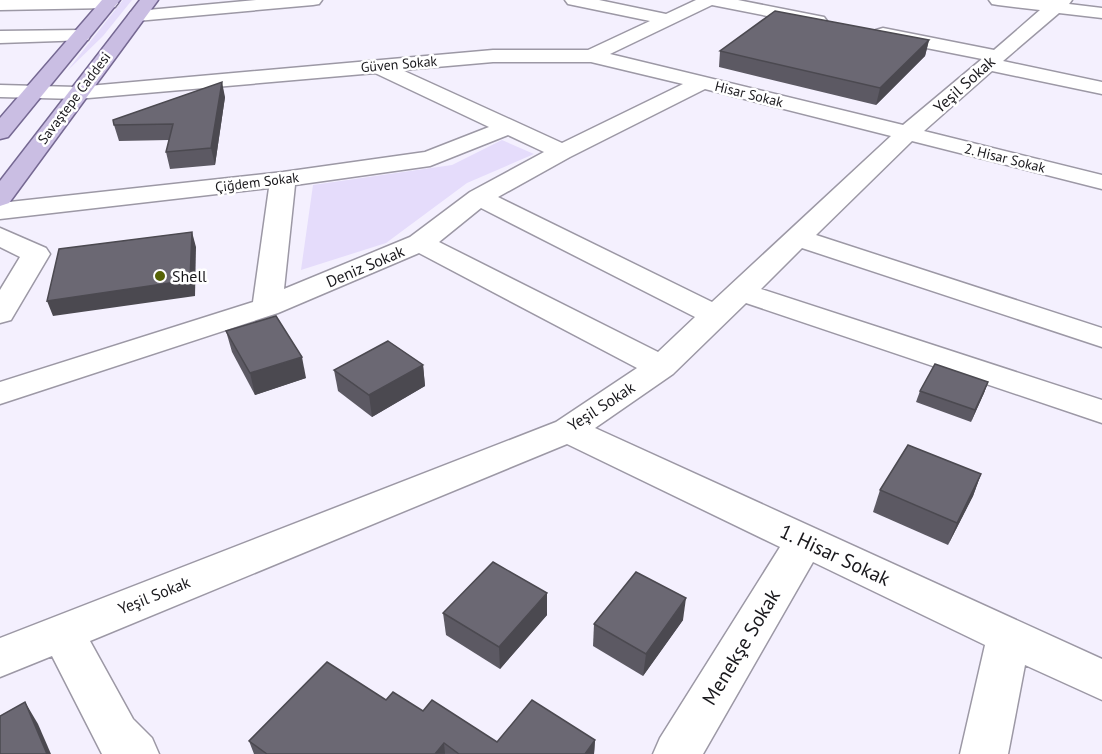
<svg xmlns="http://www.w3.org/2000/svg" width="1102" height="754" font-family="'PT Sans',sans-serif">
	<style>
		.green { fill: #e5dcfb }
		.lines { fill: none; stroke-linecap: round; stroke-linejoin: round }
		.minor-casing { stroke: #9c98a5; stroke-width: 3 }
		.major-casing { stroke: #756892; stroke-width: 3 }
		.minor { fill: #fff; fill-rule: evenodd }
		.major { fill: #cabee3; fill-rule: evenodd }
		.wall { fill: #5c5963 }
		.shaded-wall { fill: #4b4950 }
		.building { fill: #6b6873; stroke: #4b4950; stroke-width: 1.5 }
		.poi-dot { fill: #566306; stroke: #fff; stroke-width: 2 }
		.labels { text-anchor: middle; stroke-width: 5; stroke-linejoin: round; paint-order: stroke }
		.far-street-label { font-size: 14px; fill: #19181c; stroke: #fff }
		.street-label { font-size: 16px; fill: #19181c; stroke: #fff }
		.poi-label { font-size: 16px; fill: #19181c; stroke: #fff; text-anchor: start }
		.near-street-label { font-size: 20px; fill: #19181c; stroke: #fff }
	</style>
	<rect width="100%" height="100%" fill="#f4f0fe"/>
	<!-- green -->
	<g class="green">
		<path d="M123 0H132L103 36 67 71Z"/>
		<path d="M502 140 534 154 467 183 386 243 301 270 313 185 452 165Z"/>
	</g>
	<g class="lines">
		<defs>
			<g id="minor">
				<path d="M0 0H116L118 3 115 7 109 8 0 10Z"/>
				<path d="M256 0H322L319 4 313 5 137 21 131 20 128 16 131 12 137 11Z"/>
				<path d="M565 0H599L666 14 696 0H738L824 17 827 21 824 25 818 26 712 5 610 54 903 125 982 59 876 38 874 34 876 30 883 28 994 50 1040 10 998 5 992 4 989 0H1072L1069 4 1102 8V18L1059 13 1003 61 1102 82V94L992 71 924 131 1102 175V189L912 141 816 235 1102 328V347L802 248 761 289 1102 400V423L746 303 673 374 595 428 1102 659V700L1025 665 1008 754H960L985 645 813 562 703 754H653L660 738 780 547 567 444 90 641 133 719 152 738 159 754H102L52 656 0 677V638L556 422 637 368 419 253 278 313 0 404V382L253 302 269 188 0 219V203L283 172 425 152 489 127 375 73 77 99 0 97V85L77 87 493 50H588L650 21 568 4ZM493 62H591L683 84 562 143 402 70ZM705 89 891 136 712 302 498 197 570 157ZM508 135 544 152 470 192 410 237 284 289 295 185 430 166ZM481 208 695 317 658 352 439 242Z"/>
				<path d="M81 30 88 32 90 36 88 40 0 43V31Z"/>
				<path d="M0 228 46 248 50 254 11 320 0 323V290L20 257 0 247Z"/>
			</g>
			<g id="major">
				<path d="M102 0H120L8 137 0 139V118Z"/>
				<path d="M140 0H158L9 203 0 206V181Z"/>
			</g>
		</defs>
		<!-- minor casing -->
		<use href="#minor" class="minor-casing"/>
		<!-- major casing -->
		<use href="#major" class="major-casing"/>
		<!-- minor -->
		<use href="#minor" class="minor"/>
		<!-- major -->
		<use href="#major" class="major"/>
	</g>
	<!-- wall -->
	<g class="wall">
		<path d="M929 40 925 56 876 105 719 67 720 51Z"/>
		<path d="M225 97 215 165 170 169 166 152 169 140 119 141 114 125Z"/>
		<path d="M226 331 306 378 255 395 232 352Z"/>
		<path d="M423 365 425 386 372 417 338 391 334 370Z"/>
		<path d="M988 382 984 393 971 422 916 402 920 391Z"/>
		<path d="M981 474 973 496 948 545 873 512 880 490Z"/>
		<path d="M443 613 547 615 500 669 446 635Z"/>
		<path d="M683 620 643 676 593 646 594 624Z"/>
		<path d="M386 700 423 711 497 742 595 740 594 754H254L249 741Z"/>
	</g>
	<!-- shaded-wall -->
	<g class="shaded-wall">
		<path d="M929 40 925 56 876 105 880 88Z"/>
		<path d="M222 82 225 97 215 165 211 148Z"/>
		<path d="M192 232 196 247 195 296 53 316 47 301Z"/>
		<path d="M302 357 306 378 255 395 250 373Z"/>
		<path d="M423 365 425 386 372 417 369 395Z"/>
		<path d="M988 382 984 393 971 422 975 410Z"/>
		<path d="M981 474 973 496 948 545 957 523Z"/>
		<path d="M547 593V615L500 669 499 647Z"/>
		<path d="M686 598 683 620 643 676 646 654Z"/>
		<path d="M25 702 38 724 51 754H47Z"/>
		<path d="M595 740 594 754H585Z"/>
		<path d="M444 743 445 754H435Z"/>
	</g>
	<!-- building -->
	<g class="building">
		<path d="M775 11 929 40 880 88 720 51Z"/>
		<path d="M222 82 211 148 166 152 173 124 114 125 113 120Z"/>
		<path d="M192 232 190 280 47 301 59 249Z"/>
		<path d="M276 316 302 357 250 373 226 331Z"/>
		<path d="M388 341 423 365 369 395 334 370Z"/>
		<path d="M935 364 988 382 975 410 920 391Z"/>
		<path d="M908 445 981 474 957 523 880 490Z"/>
		<path d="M493 562 547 593 499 647 443 613Z"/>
		<path d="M636 572 686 598 646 654 594 624Z"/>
		<path d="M327 662 386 700 393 692 423 711 432 700 497 742 532 700 595 740 585 754H459L444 743 435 754H267L249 741Z"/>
		<path d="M25 702 47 754H0V716Z"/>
	</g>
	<!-- markers -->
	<circle class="poi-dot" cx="160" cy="276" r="6"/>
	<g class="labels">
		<!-- far-street labels -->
		<g class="far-street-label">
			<text transform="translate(399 64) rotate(-5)" y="5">Güven Sokak</text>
			<text transform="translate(749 94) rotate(14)" y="5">Hisar Sokak</text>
			<text transform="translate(74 98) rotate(-53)" y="5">Savaştepe Caddesi</text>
			<text transform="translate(1005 158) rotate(14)" y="5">2. Hisar Sokak</text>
			<text transform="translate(257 182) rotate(-7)" y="5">Çiğdem Sokak</text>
		</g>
		<!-- street labels -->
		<g class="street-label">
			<text transform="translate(964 84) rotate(-42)" y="6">Yeşil Sokak</text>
			<text transform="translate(365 266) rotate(-23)" y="6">Deniz Sokak</text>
			<text transform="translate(601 406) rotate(-33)" y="6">Yeşil Sokak</text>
			<text transform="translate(154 595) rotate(-22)" y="6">Yeşil Sokak</text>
		</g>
		<!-- poi labels -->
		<g class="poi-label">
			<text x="172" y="282">Shell</text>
		</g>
		<!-- near-street labels -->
		<g class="near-street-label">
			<text transform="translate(835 555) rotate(25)" y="7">1. Hisar Sokak</text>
			<text transform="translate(741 647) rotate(-59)" y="7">Menekşe Sokak</text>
		</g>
	</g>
</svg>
